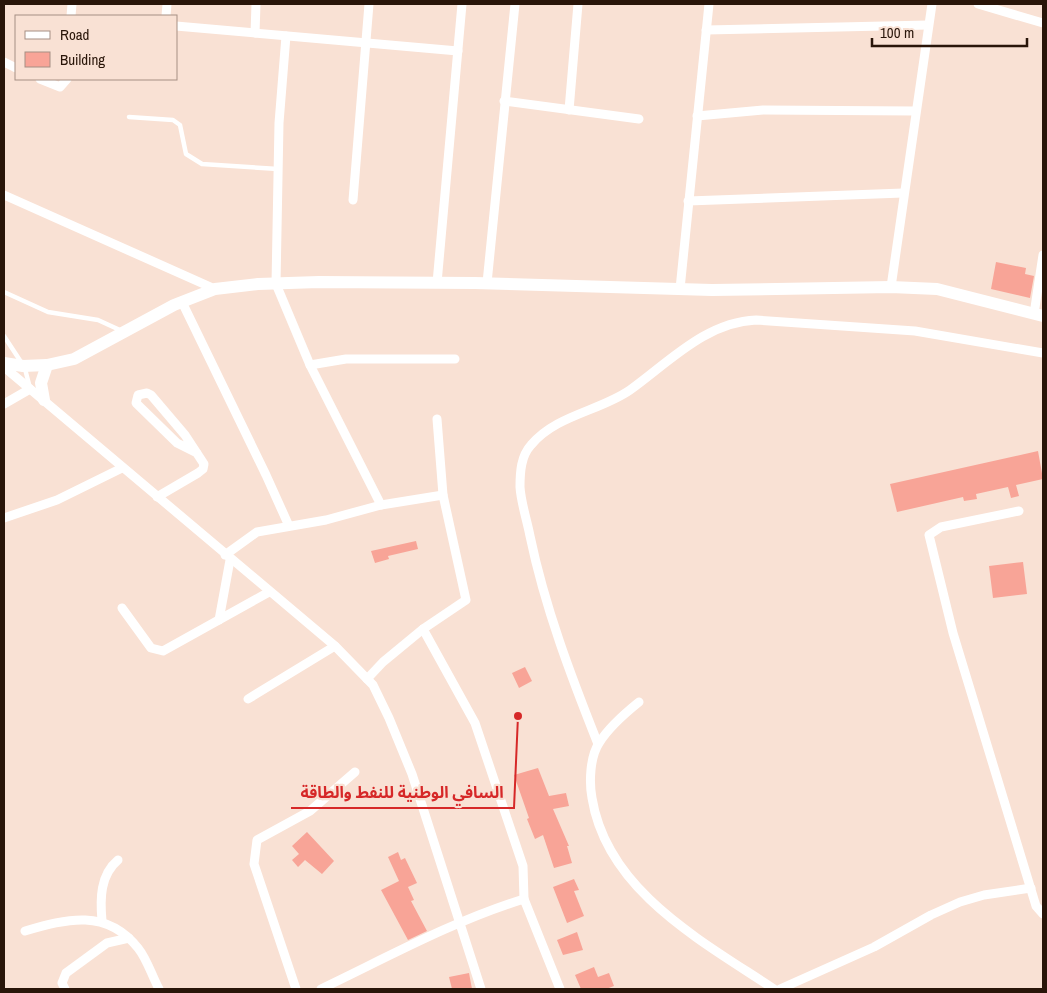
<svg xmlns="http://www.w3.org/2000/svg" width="1047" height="993" font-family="'Archivo Narrow','Noto Sans Arabic',sans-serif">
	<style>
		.building { fill: #f8a497 }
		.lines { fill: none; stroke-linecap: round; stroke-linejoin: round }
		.service { stroke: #fff; stroke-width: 4.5 }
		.minor { stroke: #fff; stroke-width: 9 }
		.secondary { stroke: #fff; stroke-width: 12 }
		.leader { fill: none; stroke: #d62828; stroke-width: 2 }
		.callout-dot { fill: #d62828; stroke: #f9e1d4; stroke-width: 2 }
		.callout-label { font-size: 16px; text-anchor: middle; font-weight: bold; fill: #d62828; stroke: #f9e1d4; stroke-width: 4.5; stroke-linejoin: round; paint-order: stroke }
	</style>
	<rect width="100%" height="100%" fill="#f9e1d4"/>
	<!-- building -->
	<g class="building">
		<path d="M996 262 1026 268 1025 274 1034 276 1030 298 991 289Z"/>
		<path d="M1038 451 1043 479 1016 485 1019 496 1011 498 1008 487 976 494 977 499 964 501 963 497 897 512 890 484Z"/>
		<path d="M416 541 418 549 388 556 389 559 375 563 371 551Z"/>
		<path d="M1023 562 1027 594 993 598 989 566Z"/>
		<path d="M525 667 532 681 519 688 512 673Z"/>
		<path d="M538 768 549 796 566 793 569 806 553 809 569 846H567L572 863 554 868 543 835 535 839 527 819 529 818 514 775Z"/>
		<path d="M307 832 334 861 322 874 305 860 298 867 292 860 299 854 292 846Z"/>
		<path d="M398 852 401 860 405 858 417 883 408 887 414 900 411 901 427 931 408 940 381 890 399 881 388 857Z"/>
		<path d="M574 879 579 890 574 891 584 916 567 923 553 887Z"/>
		<path d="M577 932 583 950 563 955 557 940Z"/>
		<path d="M594 967 598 977 609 973 614 986 606 989H581L575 975Z"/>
		<path d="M469 973 472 989H452L449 977Z"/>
	</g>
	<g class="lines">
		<!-- service -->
		<g class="service">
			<path d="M129 117 173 120 180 125 186 154 202 164 278 169"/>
			<path d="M4 292 48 312 98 320 122 331"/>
			<path d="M4 336 21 362"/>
			<path d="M25 369 30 388"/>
		</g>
		<!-- minor -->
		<g class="minor">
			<path d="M978 4 1043 23"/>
			<path d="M71 16 72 4"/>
			<path d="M166 16 167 4"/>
			<path d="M176 26 458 51"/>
			<path d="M706 30 928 25"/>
			<path d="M255 33 256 4"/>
			<path d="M286 36 279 123 276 284 310 365 381 505"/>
			<path d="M4 62 16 68"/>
			<path d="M40 79 60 87 67 79"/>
			<path d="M504 101 639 119"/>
			<path d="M569 110 578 4"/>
			<path d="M697 116 763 110 915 111"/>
			<path d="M4 195 215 289"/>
			<path d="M353 200 369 4"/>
			<path d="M688 201 903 193"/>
			<path d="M437 283 462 4"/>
			<path d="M487 283 515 4"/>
			<path d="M891 287 932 4"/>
			<path d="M680 289 709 4"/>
			<path d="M182 302 266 475 289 526"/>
			<path d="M1034 314 1043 255"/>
			<path d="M310 365 346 359H455"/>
			<path d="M4 367 335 646 373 685 389 718 412 774 481 989"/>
			<path d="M4 404 30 389"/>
			<path d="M157 497 198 473 203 469 204 464 185 435 151 395 147 393 138 395 136 403 177 443 197 453"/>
			<path d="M1019 511 941 527 929 535 953 633 1036 906 1043 914"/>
			<path d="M4 518 57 500 122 468"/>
			<path d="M225 555 257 532 326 520 381 505 443 495"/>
			<path d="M122 608 151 648 163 651 269 592"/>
			<path d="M219 620 230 560"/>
			<path d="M423 629 475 723 523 866 524 899"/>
			<path d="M367 679 383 662 423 629 466 600 443 495 437 419"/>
			<path d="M248 699 335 646"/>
			<path d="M639 702C624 714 609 727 599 743 590 757 589 782 592 798 607 891 702 941 774 989"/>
			<path d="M598 744C571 676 545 608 530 536 527 520 521 503 520 487 520 472 521 456 531 445 556 415 600 411 630 390 669 362 706 322 756 320L915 331 1043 353"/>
			<path d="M102 921C100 899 100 875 118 860"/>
			<path d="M25 931C67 919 106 908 138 948 147 959 152 976 159 989"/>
			<path d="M65 989 62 983 66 973 107 943 129 938"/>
			<path d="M296 989 254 864 257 840 310 811 355 772"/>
			<path d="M321 989C388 957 453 921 524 899L560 989"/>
			<path d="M780 989 874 947 931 915 960 902 984 895 1031 888"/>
		</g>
		<!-- secondary -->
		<g class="secondary">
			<path d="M4 363 23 366 47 365 74 359 174 305 215 289 258 284 319 282 475 283 712 290 891 287 937 289 1043 316"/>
			<path d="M44 400 41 383 47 365"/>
		</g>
	</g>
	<!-- callouts -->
	<path class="leader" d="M518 716L514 808H291"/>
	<circle class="callout-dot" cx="518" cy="716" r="5"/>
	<g class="callout-label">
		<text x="402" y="798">السافي الوطنية للنفط والطاقة</text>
	</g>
	<!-- border -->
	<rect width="1047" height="993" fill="none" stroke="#291509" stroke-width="10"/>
	<!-- legend -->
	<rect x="15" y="15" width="162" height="65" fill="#f9e1d4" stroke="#a68f83"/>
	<rect x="25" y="31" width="25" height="8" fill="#ffffff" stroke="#a68f83"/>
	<text x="60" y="40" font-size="15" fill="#291509">Road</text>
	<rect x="25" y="52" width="25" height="15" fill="#f8a497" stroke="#a68f83"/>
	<text x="60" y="65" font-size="15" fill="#291509">Building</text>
	<!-- scale -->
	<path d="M872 38v8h155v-8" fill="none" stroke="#291509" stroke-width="2.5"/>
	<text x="880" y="38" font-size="15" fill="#291509" stroke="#f9e1d4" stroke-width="4" paint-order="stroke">100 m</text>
</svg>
